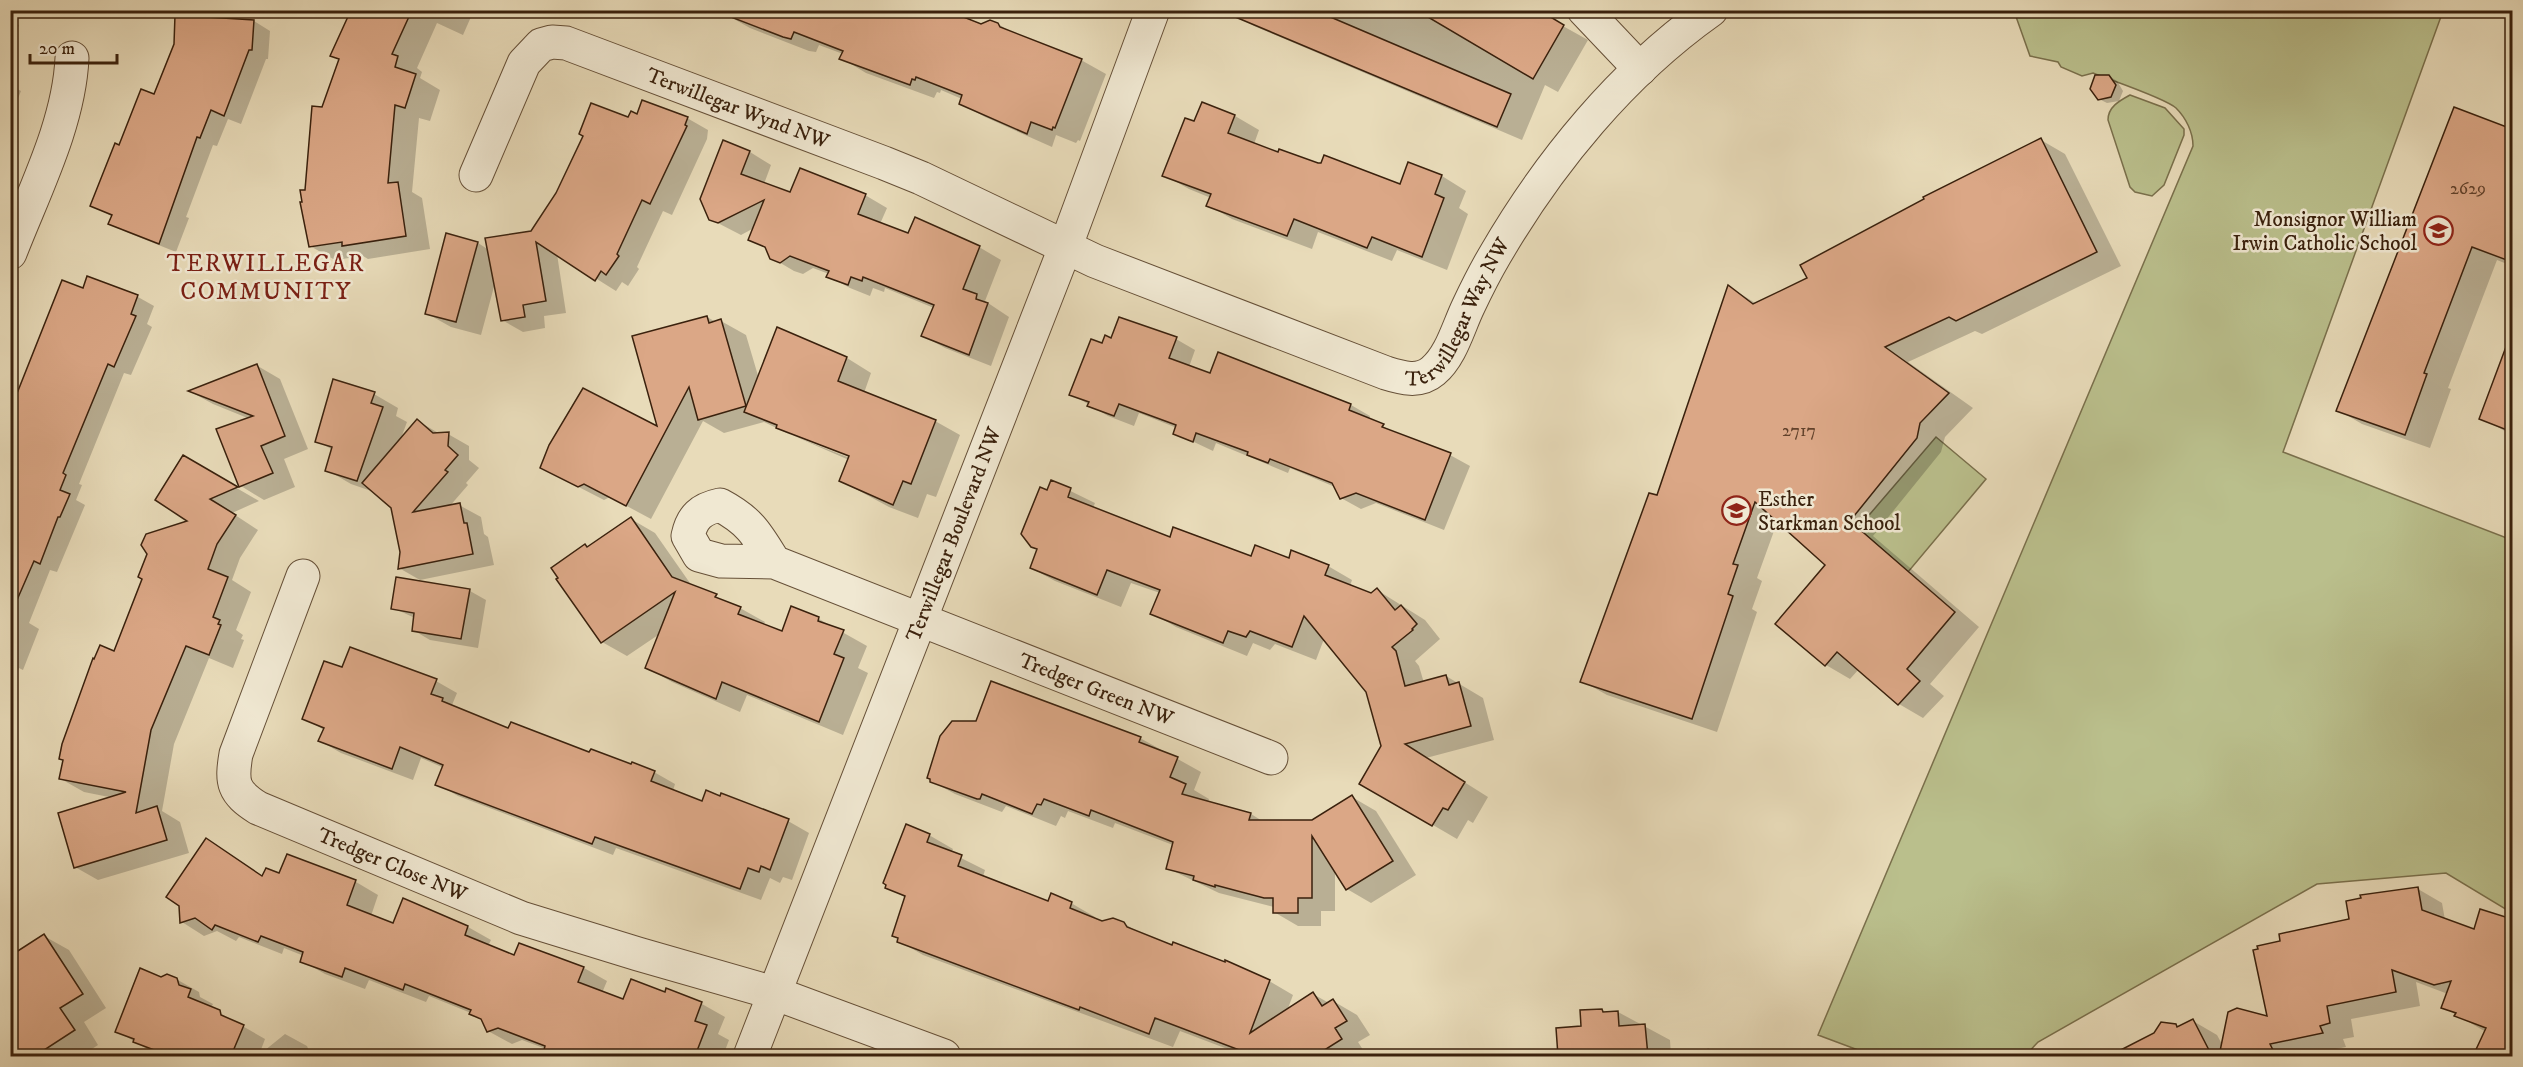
<svg xmlns="http://www.w3.org/2000/svg" width="2523" height="1067" font-family="'IM FELL DW Pica',serif">
	<style>
		.green { fill: #babf8c; stroke: #7a704c; stroke-width: 1.5 }
		.shadow { fill: #0003 }
		.building { fill: #dba786; stroke: #3a210d; stroke-width: 1.5 }
		.lines { fill: none; stroke-linecap: round; stroke-linejoin: round }
		.minor-casing { stroke: #665038; stroke-width: 35 }
		.minor { stroke: #f0e8d2; stroke-width: 33 }
		.labels { text-anchor: middle; stroke-width: 5; stroke-linejoin: round; paint-order: stroke }
		.number-label { font-size: 18px; fill: #62422b }
		.street-label { font-size: 21px; fill: #3a210d; stroke: #f0e8d2 }
		.poi-label { font-size: 21px; fill: #3a210d; stroke: #f0e8d2; text-anchor: end }
		.quarter-label { font-size: 24px; letter-spacing: 1.5px; fill: #7a1f14; stroke: #f0e8d2 }
	</style>
	<rect width="100%" height="100%" fill="#e8dbb9"/>
	<filter id="stains"><feTurbulence type="fractalNoise" baseFrequency=".00333" numOctaves="4"/><feColorMatrix values="0 0 0 0 .2 0 0 0 0 .09 0 0 0 0 .02 0 0 0 .5 -.17"/></filter>
	<radialGradient id="worn" r=".72"><stop offset=".6" stop-color="#630" stop-opacity="0"/><stop offset="1" stop-color="#630" stop-opacity=".3"/></radialGradient>
	<!-- green -->
	<g class="green">
		<path d="M2014 11H2443L2283 452 2512 540V913L2446 873 2317 884 2038 1042 2025 1056H1874L1818 1035 2193 146C2193 132 2186 118 2176 108 2165 98 2110 80 2093 73L2082 76 2061 67 2058 62 2030 56Z"/>
		<path d="M2130 95 2165 108 2184 129V135L2164 185 2152 196 2135 192 2130 187 2108 120C2108 107 2119 101 2130 95Z"/>
		<path d="M1936 437 1986 479 1908 572 1858 528Z"/>
	</g>
	<!-- shadow -->
	<g class="shadow">
		<path d="M10 10H18L13 22 19 25 10 49Z"/>
		<path d="M183 10H206L192 16Z"/>
		<path d="M352 10H474L463 35 437 23 417 68 422 72 420 78 440 90 430 121 419 118 412 192 422 198 430 249 368 259 363 256 335 260 310 246 306 191 340 60 332 55Z"/>
		<path d="M726 10H948L981 26 998 24 1015 34 1081 60 1106 74 1080 141 1078 140 1076 143 1056 135 1052 147 985 117 960 103 962 99 941 90 940 93 937 92 934 98 866 73 841 58 843 54 819 45 816 52 809 51 750 28 725 14Z"/>
		<path d="M1230 10H1541L1546 14 1545 16 1588 40 1558 92 1545 85 1522 140 1254 26 1229 12Z"/>
		<path d="M254 21 270 31 268 59H266L241 124 228 119 217 146 213 145 186 217 189 218 176 252 126 232 110 223 113 217 92 206 120 147 155 96Z"/>
		<path d="M2109 76 2117 81 2123 91 2119 101 2107 103 2099 99Z"/>
		<path d="M10 85 21 91 10 118Z"/>
		<path d="M1203 104 1235 116 1259 130 1254 144 1317 165 1401 186 1409 164 1442 176 1466 191 1459 208 1468 214 1447 270 1397 250 1392 261 1318 232 1312 249 1232 219 1208 205 1211 198 1189 189 1164 175 1195 123Z"/>
		<path d="M2455 109 2512 131V266L2497 260 2448 388 2451 389 2430 448 2362 424 2338 410Z"/>
		<path d="M638 115 687 118 708 130 707 139 672 215 663 211 637 267 639 269 628 286 622 282 616 291 557 254 566 313 544 316 545 328 523 332 502 320 495 283 481 335 451 327 426 313 478 243 489 250 532 232 629 119Z"/>
		<path d="M2041 140 2065 154 2121 266 1982 334 1975 331 1908 362 1973 408 1945 437 1941 452 1873 536 1979 627 1930 684 1944 696 1923 718 1899 704 1859 669 1850 679 1826 665 1827 565 1778 520 1757 578 1762 581 1752 609 1757 612 1717 732 1607 695 1582 681 1658 497 1729 287 1757 304 1809 278Z"/>
		<path d="M724 142 750 152 771 165 764 184 791 194 865 195 887 208 880 224 909 235 979 247 1001 260 985 301 1009 317 991 366 945 348 923 336 934 308 885 288 884 292 873 288 870 296 850 288 828 276 829 274 813 268 803 274 794 271 772 258 768 250 750 239 754 228 741 235 710 219Z"/>
		<path d="M88 278 138 297 154 306 147 324 152 327 131 375 124 373 79 484 82 485 76 500 85 505 57 572 50 570 29 623 39 629 23 670 19 668 10 689V418Z"/>
		<path d="M707 317 716 322 721 321 746 335 759 379 778 329 847 358 871 373 864 393 935 421 960 435 936 497 927 494 918 518 889 507 841 481 849 460 794 436 855 460 856 458 786 432 791 435 764 422 724 433 703 421 651 519 610 497 604 500 567 481 659 428Z"/>
		<path d="M2512 335V435L2481 418Z"/>
		<path d="M1112 339H1176L1195 350 1189 367 1211 375 1219 354 1351 405 1370 416 1369 419 1402 436 1450 455 1470 466 1444 530 1376 503 1361 509 1341 498 1335 487 1290 468 1288 473 1216 443 1213 451 1175 433 1177 428 1139 413 1134 426 1108 416 1071 394 1103 345Z"/>
		<path d="M256 365 280 379 308 449 284 459 295 487 264 500 241 486 250 419 213 404 191 392Z"/>
		<path d="M374 394 398 408 396 416 407 422 400 441 418 421 440 434H448L469 446V460L479 468 466 483 468 485 449 507 459 505 481 517 484 534 488 537 494 565 420 580 399 568 402 552 393 508 374 492 351 484 327 470 333 450 317 441Z"/>
		<path d="M183 457 259 501 232 513 258 530 240 558 232 580 251 592 236 630 243 635 241 639 244 640 233 668 209 658 174 744 162 811 180 822 189 853 98 880 75 867 114 798 84 792 61 779 115 653 191 521Z"/>
		<path d="M1052 482 1095 503 1093 508 1171 539 1252 558 1289 560 1328 566 1352 580 1350 586 1371 595 1377 590 1425 620 1440 639 1415 661 1419 666 1424 683 1446 676 1483 698 1494 740 1426 758 1488 797 1473 823 1468 820 1457 839 1361 783 1382 746 1367 692 1324 639 1316 660 1275 644 1270 650 1253 643 1247 656 1176 627 1152 613 1160 593 1131 583 1121 607 1055 581 1031 568 1038 549 1048 492Z"/>
		<path d="M631 519 655 533 692 586 740 608 765 622 763 625 783 633 792 608 819 619 867 646 858 668 868 673 843 735 747 695 740 712 672 682 647 668 661 633 627 656 602 642 558 580 585 546 589 548Z"/>
		<path d="M470 591 486 600 478 648 430 640 413 630 415 618 393 608Z"/>
		<path d="M343 669 436 681 457 693 452 705 509 730 654 772 675 784 673 791 703 803 721 798 722 795 788 821 809 833 792 880 783 877 780 883 770 878 761 900 616 848 613 855 458 796 437 784 444 768 421 758 413 780 341 753 320 741 324 730 304 718Z"/>
		<path d="M1140 738 1201 772 1194 790 1209 799 1208 802 1251 814 1264 822H1312L1352 797 1376 811 1416 875 1371 903 1347 889 1335 870V911H1321V926H1298L1274 912V907L1219 893 1167 868 1173 845 1115 823 1113 828 1068 811 1065 818 1061 816 1056 826 1006 806 1002 812 955 794 931 781Z"/>
		<path d="M929 835 953 849 951 853 985 870 983 877 1049 903H1071L1095 917 1094 919 1102 922 1123 923 1147 937 1269 981 1293 995 1287 1011 1313 994 1329 1003 1333 1001 1357 1015 1370 1035 1358 1042 1365 1053 1360 1056H1240L1238 1053 1180 1031 1173 1047 923 955 899 941 906 898 887 887Z"/>
		<path d="M206 840 264 877 280 875 287 856 356 882 378 895 371 916 394 925 404 900 468 927 491 940 488 946 515 957 554 956 584 968 607 981 602 993 624 1001 666 994 667 990 702 1004 725 1017 718 1034 729 1040 723 1056H565L522 1040 512 1044 488 1031 484 1021 471 1013 429 996 426 1002 369 980 365 989 325 974 302 961 304 956 284 948 282 954 239 937 236 941 217 931 204 936 182 922Z"/>
		<path d="M2418 889 2442 903 2445 920 2490 936 2512 949V1056L2475 1055 2486 1032 2443 1007 2448 994 2416 982 2420 1006 2351 1019 2354 1037 2343 1039 2346 1047 2301 1056H2144L2137 1043 2176 1025 2179 1027 2193 1021 2217 1035 2223 1046 2269 1019 2282 942 2351 920Z"/>
		<path d="M44 936 69 950 106 1008 84 1022 98 1045 81 1056H10V957Z"/>
		<path d="M161 978 176 979 199 992 200 997 213 1004 211 1008 265 1039 259 1055 285 1034 307 1046 311 1056H162L157 1055 117 1031Z"/>
		<path d="M1602 1010 1606 1013 1618 1012 1670 1040 1671 1056H1559L1557 1029 1582 1028Z"/>
		<path d="M1708 1048 1723 1056H1700Z"/>
	</g>
	<!-- building -->
	<g class="building">
		<path d="M351 10H412L392 54 398 56 395 67 416 74 405 108 395 105 388 183 398 182 406 236 342 246V242L309 247 300 202H302L300 190H305L312 106 322 107 339 59 330 56Z"/>
		<path d="M718 10H946L981 24 990 20 998 23 1000 27 1082 59 1055 128 1053 127 1052 130 1031 122 1027 134 959 104 962 95 916 77 915 80 912 79 910 85 839 59 843 51 794 32 791 39 783 37 718 12Z"/>
		<path d="M1314 10 1511 94 1497 127 1221 11Z"/>
		<path d="M1416 10H1539L1564 25 1533 79Z"/>
		<path d="M175 15 254 20 252 50H249L224 116 211 110 200 138 197 137 159 244 108 224 112 215 90 206 115 143 119 145 141 89 154 94 174 44Z"/>
		<path d="M2095 75H2109L2116 85 2111 97 2098 100 2090 89Z"/>
		<path d="M642 100 688 117 685 125 687 126 650 204 642 200 617 254 619 256 606 275 601 271 595 281 536 242 546 301 523 305 525 317 501 321 485 238 531 231 556 193 583 136 579 134 591 103 628 117 631 111 637 114Z"/>
		<path d="M1202 102 1235 115 1228 133 1278 152 1279 149 1318 163H1321L1324 155 1400 184 1408 162 1442 175 1435 194 1444 198 1422 257 1372 237 1367 248 1294 219 1287 236 1206 206 1211 194 1162 176 1185 118 1194 121Z"/>
		<path d="M2454 107 2512 129V262L2472 247 2424 373 2427 374 2405 435 2336 411Z"/>
		<path d="M2041 138 2097 252 1956 321 1949 317 1885 347 1949 393 1920 423 1917 438 1850 521 1955 612 1907 669 1920 681 1898 705 1837 652 1825 666 1775 624 1825 565 1755 502 1733 564 1738 565 1728 594 1733 596 1692 719 1580 682 1649 493 1657 495 1728 285 1753 304 1807 278 1800 265 1924 199 1923 197Z"/>
		<path d="M723 140 750 151 741 174 790 192 800 168 866 194 858 214 908 233 915 217 980 246 963 289 977 294 976 299 988 303 969 355 921 336 934 305 863 277 862 281 851 277 848 285 826 277 829 271 790 256 780 263 770 259 765 247 748 240 764 200 718 223 709 220 700 199Z"/>
		<path d="M446 233 478 242 456 322 425 314Z"/>
		<path d="M87 276 138 295 131 314 136 316 114 367 108 364 63 473 66 475 60 490 70 494 60 517H58L40 564 34 561 10 616V411L62 280 83 288Z"/>
		<path d="M707 316 709 323 721 319 746 406 698 420 689 387 626 506 584 484 578 487 540 468 549 445 583 388 657 426 632 336Z"/>
		<path d="M1119 317 1177 337 1169 358 1210 373 1218 352 1351 404 1349 410 1384 424 1382 427 1451 453 1425 520 1356 493 1340 499 1332 483 1270 459 1268 463 1247 455 1248 452 1196 433 1193 442 1173 434 1176 425 1119 404 1114 416 1087 406 1089 402 1069 395 1091 339 1102 343 1105 335 1111 338Z"/>
		<path d="M777 327 847 357 838 381 936 420 911 484 903 481 893 505 839 481 849 456 776 428 777 425 744 412Z"/>
		<path d="M2510 336 2512 337V432L2479 419Z"/>
		<path d="M257 364 285 436 261 446 273 473 239 487 216 429 253 416 188 391Z"/>
		<path d="M333 379 375 392 371 403 383 407 357 481 325 471 332 447 315 442Z"/>
		<path d="M417 419 433 433 449 432 448 446 458 455 445 470 448 472 413 512 460 503 464 523H467L473 554 398 569 400 552 391 508 362 483Z"/>
		<path d="M183 455 238 487 210 499 236 515 217 544 208 569 228 577 213 617 220 620 218 624 221 625 209 655 186 646 151 730 136 813 157 806 167 840 74 868 58 813 126 792 59 779 63 760 59 759 62 744 93 658 94 659 100 645 114 651 142 579 138 577 147 554 141 545 146 534 187 521 155 500Z"/>
		<path d="M1051 480 1071 488 1068 497 1170 537 1173 527 1251 556 1255 545 1289 558 1291 550 1329 565 1325 575 1371 593 1377 588 1395 610 1401 605 1417 624 1412 629 1413 630 1392 647 1396 651 1405 686 1446 675 1449 685 1459 682 1471 726 1405 744 1465 782 1448 810 1443 808 1432 826 1359 784 1381 746 1366 692 1304 616 1292 647 1250 631 1246 637 1228 631 1223 643 1150 614 1160 590 1107 570 1097 595 1030 568 1037 549 1031 547 1021 534 1040 487 1047 490Z"/>
		<path d="M631 517 672 577 717 594 715 597 741 607 738 614 782 631 791 606 819 617 818 621 844 630 834 654 844 658 819 722 722 682 716 699 645 668 675 592 601 643 556 579 558 578 551 568 585 544 587 547Z"/>
		<path d="M396 577 470 589 461 639 412 631 414 613 391 609Z"/>
		<path d="M350 647 437 679 431 694 443 698 442 701 508 728 511 722 589 752 591 749 631 764 632 762 655 771 651 781 702 801 706 790 720 796 721 793 789 819 770 870 761 866 759 872 748 868 740 889 595 837 592 844 435 785 443 765 400 747 392 769 318 741 324 728 302 719 324 661 342 667Z"/>
		<path d="M991 681 1141 737 1139 742 1178 757 1170 777 1186 784 1182 794 1251 813 1249 820H1312L1352 795 1393 861 1346 890 1312 836V898H1298V913H1273V898H1264L1215 885V887L1193 880 1194 876 1166 869 1173 842 1091 810 1089 816 1044 799 1041 805 1037 804 1032 814 982 794 980 799H977L930 782V779L927 778 940 736 952 721H976Z"/>
		<path d="M906 824 930 834 927 842 962 855 958 866 1048 901 1051 893 1072 902 1070 908 1102 921 1113 918 1124 922 1127 927 1172 945 1173 942 1225 962V960L1270 980 1250 1033 1313 992 1322 1006 1333 999 1347 1021 1335 1028 1342 1039 1315 1056H1255L1155 1018 1149 1034 1080 1007 1079 1010 897 942 898 938 892 936 905 896 885 888 886 885 883 883Z"/>
		<path d="M206 838 262 876 266 868 279 873 287 854 356 880 347 905 393 923 403 898 468 926 465 935 514 955 519 943 584 967 578 982 623 999 631 979 665 992 666 988 702 1002 695 1021 707 1025 695 1056H560L544 1050 545 1046 498 1028 487 1032 481 1019 469 1014 471 1010 405 984 403 990 345 968 342 977 300 962 303 952 261 936 258 942 215 925 212 930 195 918 180 923 179 906 166 897Z"/>
		<path d="M2418 887 2422 910 2474 929 2480 909 2512 919V1056H2473L2486 1028 2454 1016 2456 1013 2441 1008 2451 981 2434 985 2392 970 2396 992 2327 1006 2330 1023 2320 1026 2323 1033 2270 1044 2276 1056H2219L2228 1012 2237 1008 2267 1016 2253 950 2258 949 2257 946 2280 941 2279 934 2349 919 2346 901 2361 898 2360 895Z"/>
		<path d="M44 934 83 994 60 1008 75 1030 35 1056H10V956Z"/>
		<path d="M140 968 161 977 167 974 177 978 179 985 191 989 188 997 220 1010 221 1015 244 1025 231 1056H170L133 1042 134 1039 115 1032Z"/>
		<path d="M1602 1009 1603 1012 1618 1011 1619 1026 1645 1024 1648 1056H1558L1556 1028 1581 1026 1580 1010Z"/>
		<path d="M2193 1019 2212 1056H2109L2154 1033 2161 1022 2176 1024 2177 1027Z"/>
	</g>
	<g class="lines">
		<defs>
			<g id="minor">
				<path d="M1584 10 1640 69"/>
				<path id="s1" d="M476 175 524 63 541 45 552 42 566 43 884 163 921 178 1095 261 1386 373C1402 378 1419 383 1433 371 1451 356 1458 328 1468 307 1476 290 1485 272 1495 255 1549 162 1622 73 1711 10"/>
				<path d="M10 253C34 191 69 124 72 58"/>
				<path id="s2" d="M774 562C757 534 750 521 720 505 701 509 692 517 688 536L699 555 721 561 774 562 1271 758"/>
				<path id="s3" d="M303 576 236 754C231 783 233 792 258 808L521 918 638 954 774 993 944 1056"/>
				<path id="s4" d="M750 1056 1065 248 1153 10"/>
			</g>
		</defs>
		<!-- minor casing -->
		<use href="#minor" class="minor-casing"/>
		<!-- minor -->
		<use href="#minor" class="minor"/>
	</g>
	<!-- icons -->
	<defs>
		<symbol id="school-ring" viewBox="-11 -11 22 22"><circle r="9.5" fill="#f0e8d2" stroke="#8f2418" stroke-width="1.5"/><path d="M0-5L7-2L0 1L-7-2ZM-4 1L0 2.5L4 1V4Q0 6-4 4Z" fill="#8f2418"/></symbol>
	</defs>
	<g fill-rule="evenodd">
		<use href="#school-ring" x="2422" y="214" width="33" height="33"/>
		<use href="#school-ring" x="1720" y="494" width="33" height="33"/>
	</g>
	<g class="labels">
		<!-- number labels -->
		<g class="number-label">
			<text x="2468" y="194">2629</text>
			<text x="1799" y="436">2717</text>
		</g>
		<!-- street labels -->
		<g class="street-label">
			<text dy="7" stroke="none"><textPath href="#s1" startOffset="356">Terwillegar Wynd NW</textPath></text>
			<text dy="7" stroke="none"><textPath href="#s1" startOffset="1166">Terwillegar Way NW</textPath></text>
			<text dy="7" stroke="none"><textPath href="#s4" startOffset="560">Terwillegar Boulevard NW</textPath></text>
			<text dy="7" stroke="none"><textPath href="#s2" startOffset="572">Tredger Green NW</textPath></text>
			<text dy="7" stroke="none"><textPath href="#s3" startOffset="400">Tredger Close NW</textPath></text>
		</g>
		<!-- poi labels -->
		<g class="poi-label">
			<text x="2417" y="226">Monsignor William<tspan x="2417" dy="24">Irwin Catholic School</tspan></text>
			<text x="1758" y="506" text-anchor="start">Esther<tspan x="1758" dy="24">Starkman School</tspan></text>
		</g>
		<!-- quarter labels -->
		<g class="quarter-label">
			<text x="266" y="271">TERWILLEGAR<tspan x="266" dy="28">COMMUNITY</tspan></text>
		</g>
	</g>
	<!-- margin -->
	<rect width="2523" height="1067" fill="none" stroke="#e8dbb9" stroke-width="36"/>
	<rect x="12" y="12" width="2499" height="1043" fill="none" stroke="#3a210d" stroke-width="3"/>
	<rect x="18" y="18" width="2487" height="1031" fill="none" stroke="#3a210d" stroke-width="1.5"/>
	<!-- scale -->
	<path d="M30 54v9h87v-9" fill="none" stroke="#3a210d" stroke-width="3"/>
	<text x="39" y="54" font-size="18" fill="#3a210d" stroke="#f0e8d2" stroke-width="4.5" paint-order="stroke">20 m</text>
	<rect width="100%" height="100%" filter="url(#stains)"/>
	<rect width="100%" height="100%" fill="url(#worn)"/>
</svg>
